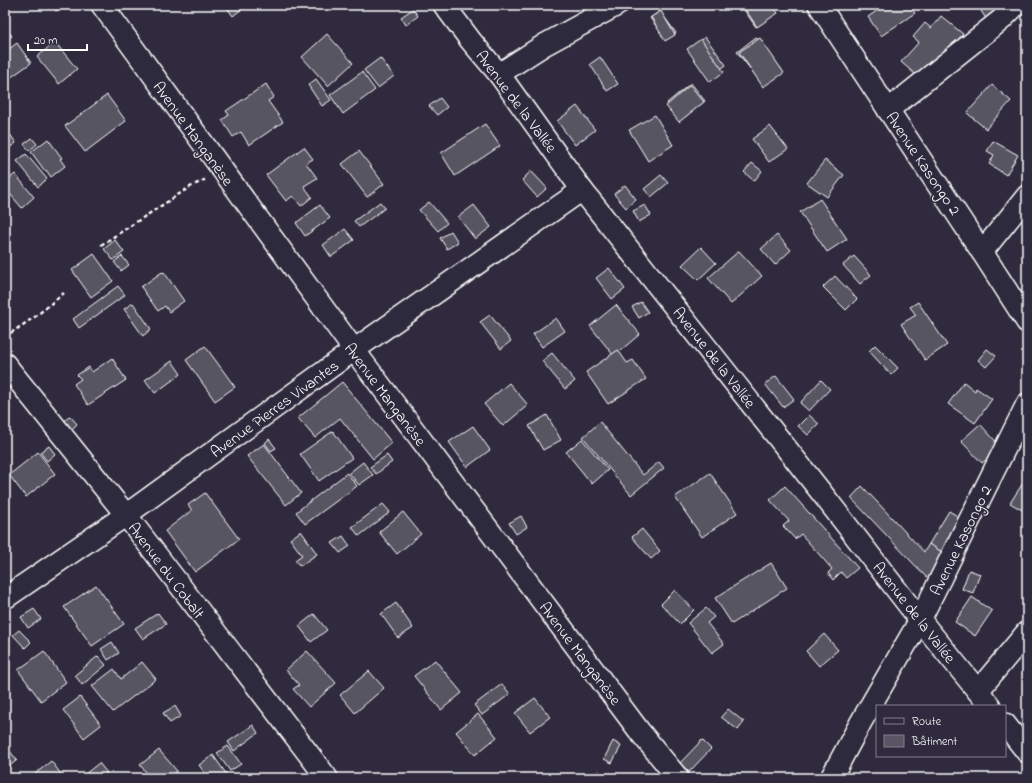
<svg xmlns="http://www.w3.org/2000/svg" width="1032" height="783" font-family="'Indie Flower',sans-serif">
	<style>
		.building { fill: #595564; stroke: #fff }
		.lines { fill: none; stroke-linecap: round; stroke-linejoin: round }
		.minor-casing { stroke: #fff; stroke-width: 24 }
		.path { stroke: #fff; stroke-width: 2.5; stroke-dasharray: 4 3; stroke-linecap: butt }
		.minor { stroke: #2f2a3d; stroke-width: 21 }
		.labels { text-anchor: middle; stroke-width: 3; stroke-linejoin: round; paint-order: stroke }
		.street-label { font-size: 16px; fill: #fff; stroke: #2f2a3d }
	</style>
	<rect width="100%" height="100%" fill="#2f2a3d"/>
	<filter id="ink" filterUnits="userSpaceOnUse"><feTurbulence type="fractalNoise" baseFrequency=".025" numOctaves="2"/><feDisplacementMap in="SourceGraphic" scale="8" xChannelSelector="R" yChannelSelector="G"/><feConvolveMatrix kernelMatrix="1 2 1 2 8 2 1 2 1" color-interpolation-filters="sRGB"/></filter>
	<g filter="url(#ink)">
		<!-- building -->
		<g class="building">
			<path d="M51 5H65L56 11Z"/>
			<path d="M225 5H247L233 16Z"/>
			<path d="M745 5H772L777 13 756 27 742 7Z"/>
			<path d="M745 5H772L778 13 757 27 743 6Z"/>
			<path d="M885 5H909L915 13 881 36 868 17Z"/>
			<path d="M979 5H1012L988 22 978 6Z"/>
			<path d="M413 9 418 16 406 25 401 17Z"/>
			<path d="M660 11 676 33 666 39 650 18Z"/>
			<path d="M661 11 675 35 665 41 651 17Z"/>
			<path d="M941 16 963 34 923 81 901 62 919 42 913 37 925 23 931 28Z"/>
			<path d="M5 27 12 36 5 41Z"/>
			<path d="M327 34 353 63 328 86 302 57Z"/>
			<path d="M705 37 726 65 710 77 688 49Z"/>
			<path d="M756 37 782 70 763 85 737 52Z"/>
			<path d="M760 38 784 73 763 87 739 52Z"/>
			<path d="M701 39 724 72 710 82 687 49Z"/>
			<path d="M55 42 77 69 59 84 37 57Z"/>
			<path d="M17 43 31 63 10 78 5 71V52Z"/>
			<path d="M600 57 618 84 607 91 590 64Z"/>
			<path d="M380 58 394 76 378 88 364 70Z"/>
			<path d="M362 72 375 90 343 114 330 95Z"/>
			<path d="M316 79 331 100 322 106 308 85Z"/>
			<path d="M691 83 705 101 681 120 667 103Z"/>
			<path d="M266 84 274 97 268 101 283 122 249 145 241 132 233 137 222 120 229 115 226 111Z"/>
			<path d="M690 85 704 102 679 122 666 106Z"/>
			<path d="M992 85 1011 101 986 129 967 113Z"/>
			<path d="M107 95 126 121 85 152 65 126Z"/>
			<path d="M440 98 447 107 437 115 429 106Z"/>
			<path d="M577 106 595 130 575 145 557 121Z"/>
			<path d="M655 115 673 145 648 161 629 130Z"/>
			<path d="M485 124 500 146 455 176 441 153Z"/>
			<path d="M770 126 788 149 769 162 752 139Z"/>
			<path d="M5 127 16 143 5 151Z"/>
			<path d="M32 138 37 144 29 151 24 144Z"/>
			<path d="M48 139 62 158 60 159 65 166 51 177 46 170 45 171 31 152Z"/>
			<path d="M993 141 1018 155 1006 175 989 164 994 155 987 151Z"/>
			<path d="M304 147 313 159 306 163 317 178 304 186 312 197 301 206 293 196 286 201 266 175Z"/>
			<path d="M359 151 384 184 367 197 342 164Z"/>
			<path d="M26 154 47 179 38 187 17 161Z"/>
			<path d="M825 160 844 175 827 197 807 183Z"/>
			<path d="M752 163 762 171 754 181 744 172Z"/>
			<path d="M531 171 547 188 537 197 522 180Z"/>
			<path d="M15 174 34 197 22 208 5 188V182Z"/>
			<path d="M661 175 668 183 651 197 644 189Z"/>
			<path d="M625 185 636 199 626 208 614 194Z"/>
			<path d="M820 199 847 239 827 252 800 212Z"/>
			<path d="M380 202 385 208 359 227 354 221Z"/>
			<path d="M429 202 447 223 438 231 419 210Z"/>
			<path d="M320 205 330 218 305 236 296 223Z"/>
			<path d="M474 205 491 227 475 239 458 217Z"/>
			<path d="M645 205 651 215 639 222 633 211Z"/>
			<path d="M345 229 354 240 331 257 323 245Z"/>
			<path d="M451 231 458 242 447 249 440 238Z"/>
			<path d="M777 235 791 250 775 265 761 249Z"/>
			<path d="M115 240 124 252 113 260 104 249Z"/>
			<path d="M701 247 716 263 698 280 682 265Z"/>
			<path d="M739 251 762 276 731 304 708 278Z"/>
			<path d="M94 254 113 281 91 297 72 270Z"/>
			<path d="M122 256 129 265 121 271 114 262Z"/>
			<path d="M854 256 871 275 860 284 843 265Z"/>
			<path d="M609 268 625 289 612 299 596 278Z"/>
			<path d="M162 272 163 273 164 272 184 301 169 312 165 306 158 311 141 287Z"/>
			<path d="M835 276 857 299 846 310 823 287Z"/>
			<path d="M118 286 125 295 79 328 73 319Z"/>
			<path d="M641 302 648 312 639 318 632 307Z"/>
			<path d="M918 302 947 345 925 360 901 324 916 315 910 307Z"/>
			<path d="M133 303 151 329 143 336 124 309Z"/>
			<path d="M616 305 640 334 614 356 590 326Z"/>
			<path d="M490 315 511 341 501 349 480 322Z"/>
			<path d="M556 318 565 331 542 347 533 334Z"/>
			<path d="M875 345 898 368 891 375 869 351Z"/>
			<path d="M205 346 235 387 215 401 186 360Z"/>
			<path d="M987 349 996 356 986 367 978 360Z"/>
			<path d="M618 350 627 363 633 360 646 379 608 404 586 372Z"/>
			<path d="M552 353 575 381 565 389 542 361Z"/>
			<path d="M112 358 126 380 88 405 74 384 81 379 77 375 89 367 92 372Z"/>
			<path d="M172 361 181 374 155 393 145 380Z"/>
			<path d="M776 376 794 399 783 407 765 384Z"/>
			<path d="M821 380 830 389 809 411 800 403Z"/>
			<path d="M342 382 392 443 373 459 340 418 315 438 298 418Z"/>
			<path d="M964 382 975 391 976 388 992 399 975 423 948 404Z"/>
			<path d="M509 383 528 405 503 426 484 404Z"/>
			<path d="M547 415 561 440 543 450 529 426Z"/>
			<path d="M809 415 819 424 808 435 798 426Z"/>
			<path d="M70 416 77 424 71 430 63 422Z"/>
			<path d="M600 422 643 475 659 462 664 468 631 495 583 437Z"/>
			<path d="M980 424 1001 447 982 463 961 441Z"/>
			<path d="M473 426 490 450 467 467 449 442Z"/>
			<path d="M333 431 352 458 319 481 300 454Z"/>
			<path d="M269 439 276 448 271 451 265 443Z"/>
			<path d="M582 439 608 470 592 484 566 452Z"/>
			<path d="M264 444 301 493 286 505 247 456Z"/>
			<path d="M49 446 55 454 47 461 40 452Z"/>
			<path d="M38 452 55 474 26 497 9 475Z"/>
			<path d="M387 455 392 462 376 474 370 467Z"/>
			<path d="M363 462 373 475 359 485 349 473Z"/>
			<path d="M347 473 357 486 305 524 296 512Z"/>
			<path d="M710 473 737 513 702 537 675 497Z"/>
			<path d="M1023 483 1027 486V502L1022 510 1010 503Z"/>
			<path d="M785 486 858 568 846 578 841 572 833 580 828 573 832 569 801 534 795 539 783 526 789 521 770 500Z"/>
			<path d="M862 486 924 552 929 544 944 553 929 580 851 498Z"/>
			<path d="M205 493 239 539 195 572 165 531 192 510 188 505Z"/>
			<path d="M383 504 390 512 359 536 352 527Z"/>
			<path d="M949 511 964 520 944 553 929 544Z"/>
			<path d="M403 512 421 534 397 554 379 532Z"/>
			<path d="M521 516 527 527 516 534 509 523Z"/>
			<path d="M642 529 660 551 651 559 632 537Z"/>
			<path d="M301 531 317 554 300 566 295 560 302 555 290 539Z"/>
			<path d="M343 536 350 546 340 553 332 543Z"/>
			<path d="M771 563 787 588 732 624 715 598Z"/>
			<path d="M969 570 980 574 973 593 962 589Z"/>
			<path d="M96 585 124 624 92 646 64 607Z"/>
			<path d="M675 590 694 610 680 624 661 604Z"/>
			<path d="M972 597 992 611 975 636 955 622Z"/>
			<path d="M396 603 413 628 398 638 381 614Z"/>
			<path d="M706 608 714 617 707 623 724 644 712 653 688 623Z"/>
			<path d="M34 609 41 619 28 628 21 617Z"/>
			<path d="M158 613 166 624 143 639 135 628Z"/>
			<path d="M314 614 327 630 311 642 299 626Z"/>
			<path d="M19 630 31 642 25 648 13 635Z"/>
			<path d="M824 634 838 650 819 666 806 651Z"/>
			<path d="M112 642 119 653 108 660 101 649Z"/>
			<path d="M44 651 66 682 41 701 18 670Z"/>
			<path d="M307 651 336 683 309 707 293 689 299 685 286 670Z"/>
			<path d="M98 656 106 665 82 685 75 675Z"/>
			<path d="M435 660 462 693 441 710 414 676Z"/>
			<path d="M142 662 156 679 113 712 92 686 114 669 121 679Z"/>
			<path d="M369 671 384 688 355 713 340 695Z"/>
			<path d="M502 684 510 694 482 715 474 705Z"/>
			<path d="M80 697 101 725 84 738 63 710Z"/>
			<path d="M535 698 550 717 530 732 515 713Z"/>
			<path d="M175 706 181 716 170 723 163 713Z"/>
			<path d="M728 709 744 722 738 730 721 717Z"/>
			<path d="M478 714 497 737 475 755 456 732Z"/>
			<path d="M253 725 258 733 234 751 228 742Z"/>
			<path d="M702 740 711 749 689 772 680 763Z"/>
			<path d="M613 741 621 746 612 763 604 759Z"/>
			<path d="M5 745 17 760 5 770Z"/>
			<path d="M228 746 241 764 230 771 217 753Z"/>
			<path d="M159 750 177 771 168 778H151L140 765Z"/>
			<path d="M213 755 227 775 223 778H208L199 765Z"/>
			<path d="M51 761 64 778H30Z"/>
			<path d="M99 763 107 773 101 778H80Z"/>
			<path d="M598 771 608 777V778H595Z"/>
		</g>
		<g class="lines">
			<defs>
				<g id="minor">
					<path d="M102 5 354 350 640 732 678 778"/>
					<path d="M444 5 471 41 499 74 582 190 821 492 920 620 990 706"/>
					<path d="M819 5 982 252 1027 322"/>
					<path d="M499 74 544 45 617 5"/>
					<path d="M888 110 1001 20 1016 5"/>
					<path d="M982 252 1027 196"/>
					<path d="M5 364 126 515 327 778"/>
					<path d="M5 598 126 515 354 350 582 190"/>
					<path d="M978 691 1027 632"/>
					<path d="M1005 724 1027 752"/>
					<path d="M831 778 861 722 920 620 1027 404"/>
				</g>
			</defs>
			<!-- minor casing -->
			<use href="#minor" class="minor-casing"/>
			<!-- path -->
			<g class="path">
				<path d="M101 245 190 187 206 179"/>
				<path d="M5 337 36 316 64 293"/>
			</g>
			<!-- minor -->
			<use href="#minor" class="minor"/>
		</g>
	</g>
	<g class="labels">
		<!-- street labels -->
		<g class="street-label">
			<text transform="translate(517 101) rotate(53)" y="6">Avenue de la Vallée</text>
			<text transform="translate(194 133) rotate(54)" y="6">Avenue Manganèse</text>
			<text transform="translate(924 163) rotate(56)" y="6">Avenue Kasongo 2</text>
			<text transform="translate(715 357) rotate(52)" y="6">Avenue de la Vallée</text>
			<text transform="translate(386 394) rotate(53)" y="6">Avenue Manganèse</text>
			<text transform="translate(274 408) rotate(-36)" y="6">Avenue Pierres Vivantes</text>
			<text transform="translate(960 540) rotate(-64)" y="6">Avenue Kasongo 2</text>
			<text transform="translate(167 570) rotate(53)" y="6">Avenue du Cobalt</text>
			<text transform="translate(915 612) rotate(52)" y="6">Avenue de la Vallée</text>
			<text transform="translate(581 653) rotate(53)" y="6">Avenue Manganèse</text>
		</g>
	</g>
	<!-- margin -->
	<rect width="1032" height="783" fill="none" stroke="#2f2a3d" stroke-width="20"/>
	<rect x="10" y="10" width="1012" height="763" fill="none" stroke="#fff" stroke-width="1.5" filter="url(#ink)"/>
	<!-- legend -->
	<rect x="876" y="705" width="130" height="52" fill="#2f2a3d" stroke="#827f8b"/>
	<rect x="884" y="718" width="20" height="6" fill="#2f2a3d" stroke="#827f8b"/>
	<text x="912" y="725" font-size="12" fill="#ffffff">Route</text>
	<rect x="884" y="735" width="20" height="12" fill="#595564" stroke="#827f8b"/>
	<text x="912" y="745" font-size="12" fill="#ffffff">Bâtiment</text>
	<!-- scale -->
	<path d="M28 44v6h59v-6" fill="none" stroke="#ffffff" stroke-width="2"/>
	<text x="34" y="44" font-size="12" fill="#ffffff" stroke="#2f2a3d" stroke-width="3" paint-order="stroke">20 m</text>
</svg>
